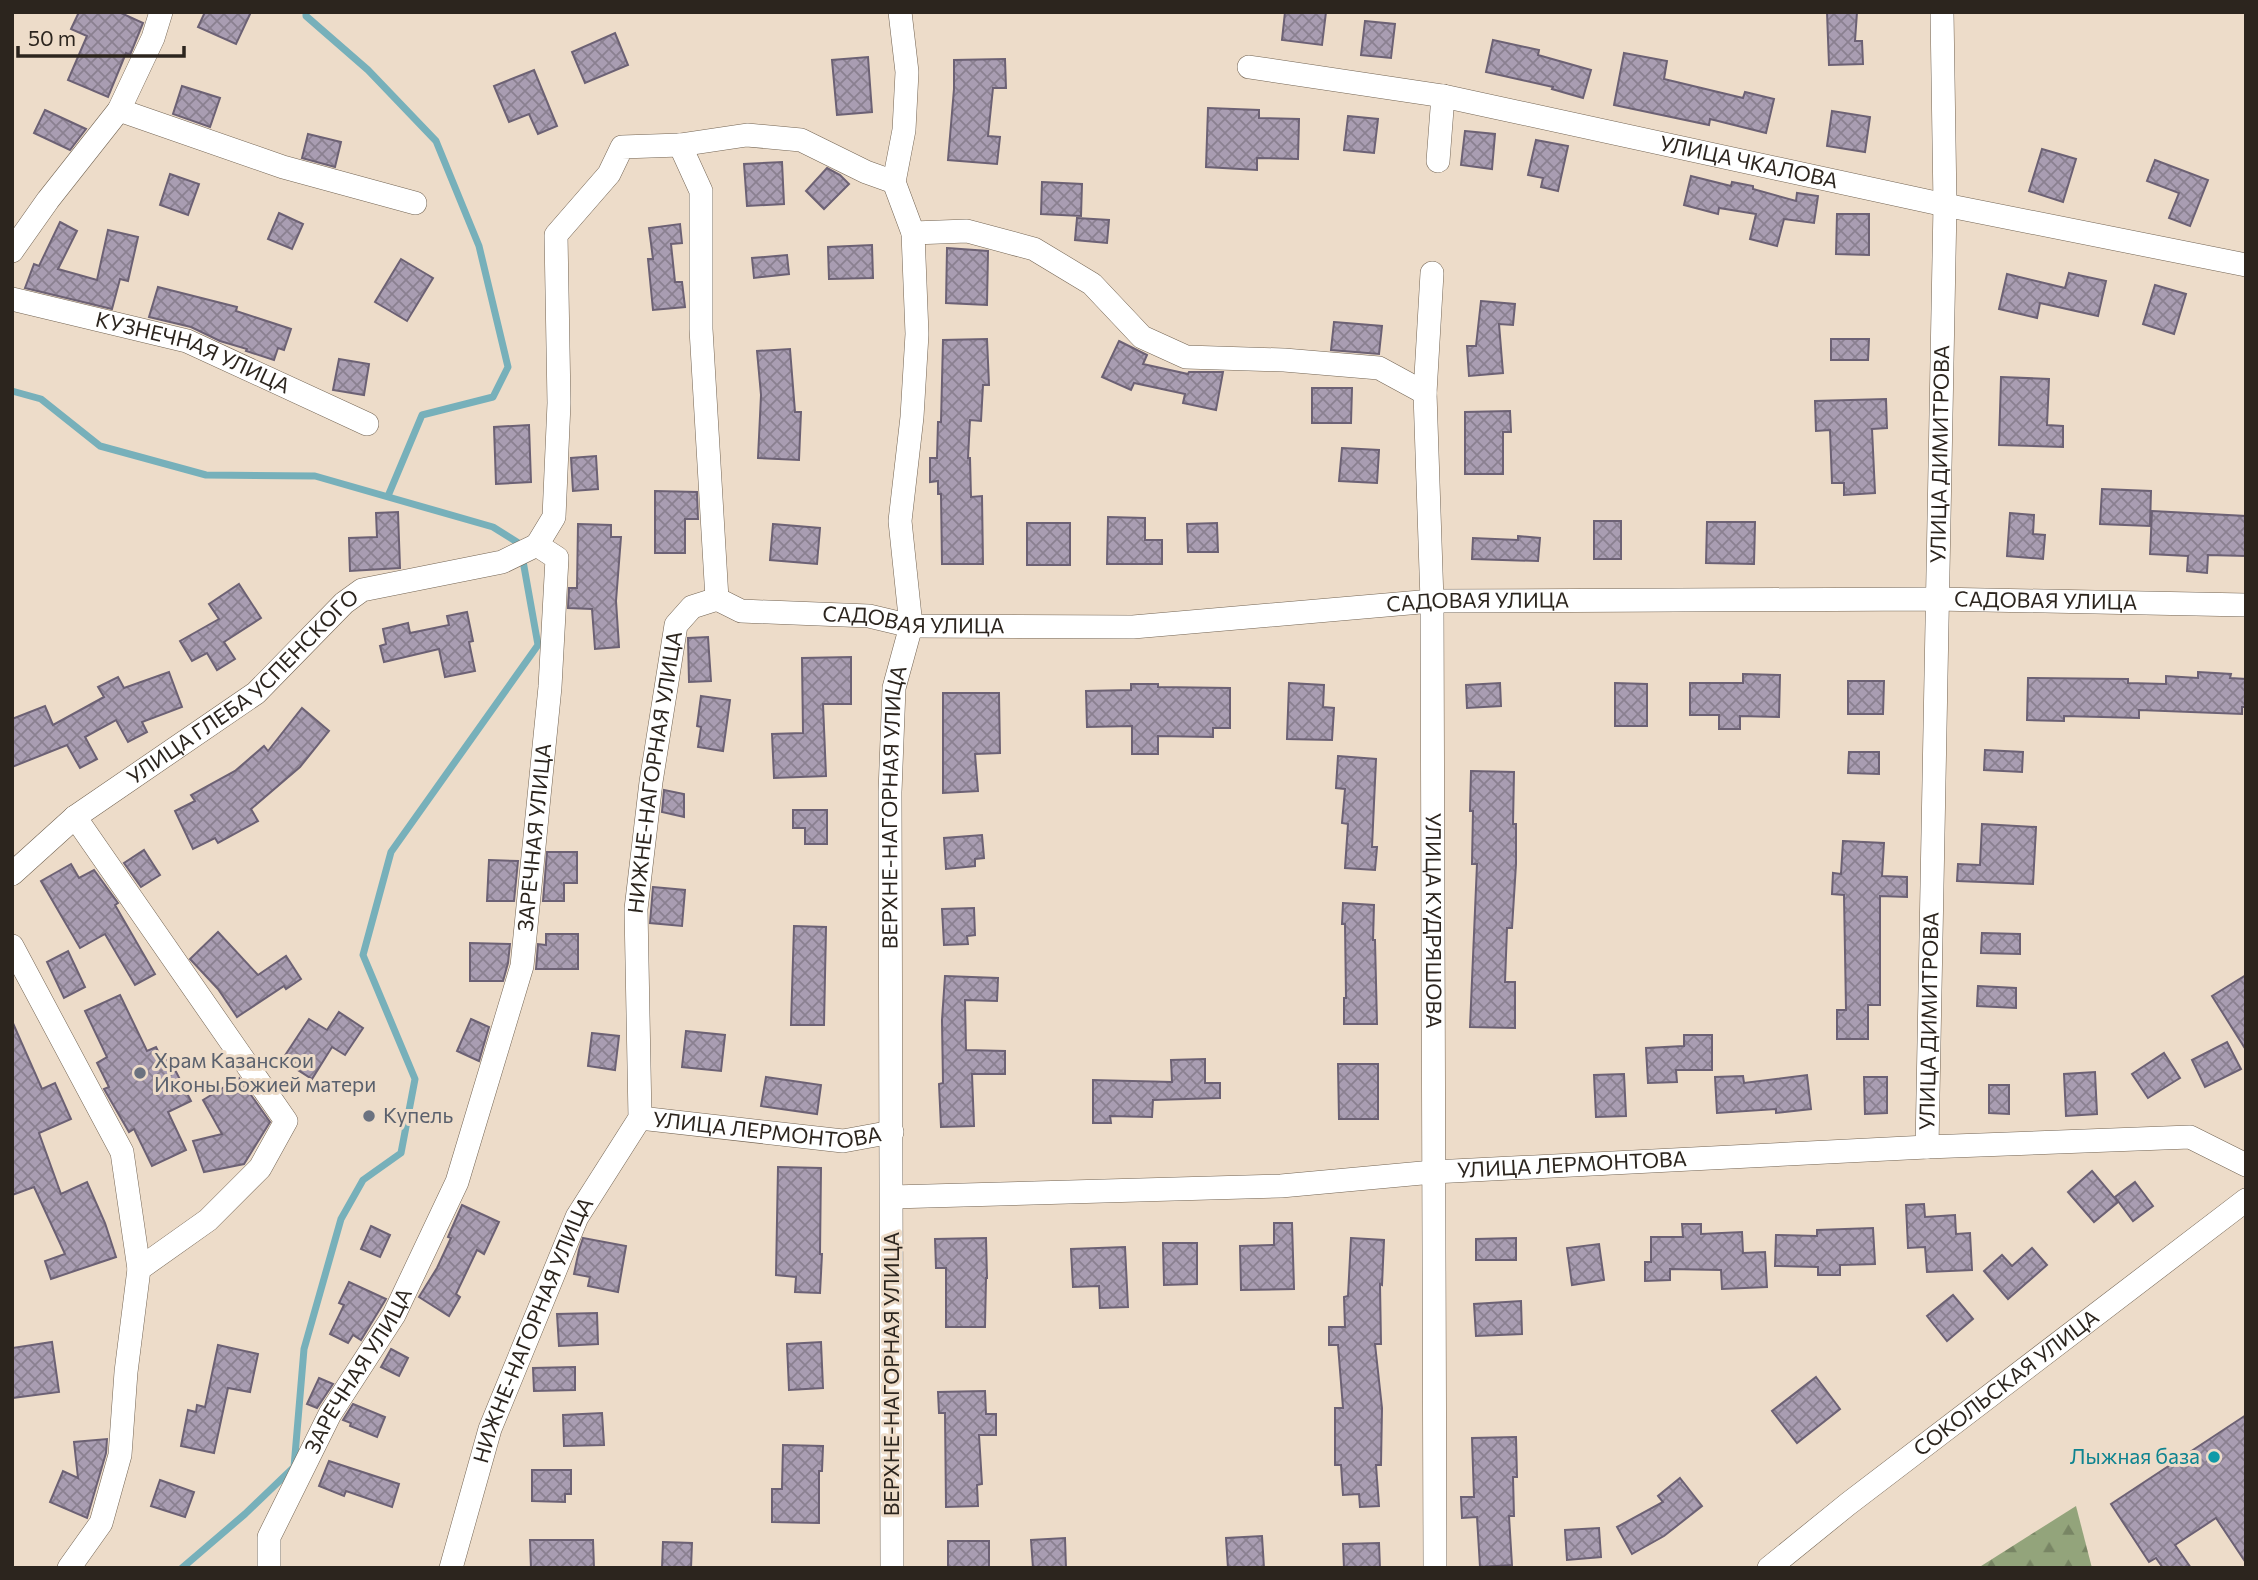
<svg xmlns="http://www.w3.org/2000/svg" width="2258" height="1580" font-family="Commissioner,sans-serif">
	<style>
		.forest { fill: url(#forest-firs) }
		.lines { fill: none; stroke-linecap: round; stroke-linejoin: round }
		.stream { stroke: #77b0ba; stroke-width: 7 }
		.building { fill: url(#building-cross-hatch); stroke: #6c6174; stroke-width: 2 }
		.minor-casing { stroke: #736453; stroke-width: 24 }
		.minor { stroke: #fff; stroke-width: 23 }
		.worship-dot { fill: #6b7280; stroke: #eddcc9; stroke-width: 2.5 }
		.culture-dot { fill: #0f9aa8; stroke: #eddcc9; stroke-width: 2.5 }
		.labels { text-anchor: middle; stroke-width: 6; stroke-linejoin: round; paint-order: stroke }
		.street-label { font-size: 21px; fill: #2c251e; stroke: #eddcc9 }
		.worship-label { font-size: 21px; fill: #5b616d; stroke: #eddcc9; text-anchor: start }
		.culture-label { font-size: 21px; fill: #0d838f; stroke: #eddcc9; text-anchor: end }
	</style>
	<defs>
		<pattern id="forest-firs" width="22" height="20" patternUnits="userSpaceOnUse" patternTransform="scale(1.75)"><rect width="22" height="20" fill="#93a47b"/><path d="M5 1l3.5 6h-7zM16 11l3.5 6h-7z" fill="#788564"/></pattern>
		<pattern id="building-cross-hatch" width="8" height="8" patternUnits="userSpaceOnUse" patternTransform="scale(1.75)"><rect width="8" height="8" fill="#a99db2"/><path d="M0 0l8 8M0 8l8-8" fill="none" stroke="#8a8090"/></pattern>
	</defs>
	<rect width="100%" height="100%" fill="#eddcc9"/>
	<!-- forest -->
	<path class="forest" d="M2076 1506 2092 1568H1978Z"/>
	<g class="lines">
		<!-- stream -->
		<g class="stream">
			<path d="M306 12V16L368 70 436 141 479 246 508 367 493 397 422 415 388 496"/>
			<path d="M12 391 41 399 100 446 206 475 315 476 493 527 520 544 538 645 391 852 363 955 415 1079 401 1153 363 1180 341 1219 304 1349 294 1467 245 1514 182 1568"/>
		</g>
	</g>
	<!-- building -->
	<g class="building">
		<path d="M79 12H119L143 23 130 55 126 53 108 97 68 80 87 36 71 29Z"/>
		<path d="M205 12H251L236 44 198 27Z"/>
		<path d="M1285 12H1326L1322 45 1282 40Z"/>
		<path d="M1827 12H1857L1855 41H1862L1863 64 1829 65Z"/>
		<path d="M1365 21 1395 24 1391 58 1361 55Z"/>
		<path d="M615 33 628 65 585 83 572 52Z"/>
		<path d="M1493 40 1539 50 1538 55 1591 70 1583 98 1552 89 1553 87 1486 72Z"/>
		<path d="M1624 53 1667 61 1664 79 1743 98 1745 92 1774 99 1766 133 1710 119 1709 125 1614 105Z"/>
		<path d="M868 57 872 112 837 115 832 60Z"/>
		<path d="M1005 59 1006 88H993L988 136 1000 137 997 164 948 160 954 89V60Z"/>
		<path d="M534 70 557 126 538 134 529 114 509 122 494 86Z"/>
		<path d="M182 86 220 98 210 127 173 114Z"/>
		<path d="M1208 108 1259 110V118L1299 119 1298 159 1257 158V170L1206 167Z"/>
		<path d="M45 110 86 129 70 150 34 133Z"/>
		<path d="M1832 111 1870 117 1865 152 1827 146Z"/>
		<path d="M1348 116 1378 119 1374 153 1344 150Z"/>
		<path d="M1465 131 1495 134 1492 169 1461 165Z"/>
		<path d="M308 134 341 142 335 167 302 158Z"/>
		<path d="M1536 140 1568 146 1558 191 1541 187 1543 178 1528 175Z"/>
		<path d="M2042 149 2076 159 2063 202 2029 191Z"/>
		<path d="M2155 160 2208 180 2190 226 2169 218 2179 193 2147 181Z"/>
		<path d="M782 162 784 204 747 206 744 164Z"/>
		<path d="M827 168 840 175 849 184 824 209 806 191Z"/>
		<path d="M170 174 199 184 188 215 160 205Z"/>
		<path d="M1691 176 1731 186 1732 182 1753 186V189L1796 201 1797 193 1818 196 1814 223 1784 219 1777 246 1750 239 1756 214 1719 208 1718 214 1684 205Z"/>
		<path d="M1042 182 1082 184 1081 216 1041 214Z"/>
		<path d="M279 213 303 224 292 249 268 239Z"/>
		<path d="M1837 214H1869V255L1836 254Z"/>
		<path d="M1077 218 1109 220 1107 243 1075 240Z"/>
		<path d="M60 222 77 231 58 269 97 280 108 230 138 237 128 281 120 279 112 309 25 288 34 264 39 266Z"/>
		<path d="M680 224 682 243 671 244 675 282H682L685 307 653 310 648 259H653L649 228Z"/>
		<path d="M872 245 873 278 829 279 828 247Z"/>
		<path d="M947 248 988 251 987 305 946 303Z"/>
		<path d="M787 255 789 274 754 278 752 258Z"/>
		<path d="M401 259 433 278 407 321 375 302Z"/>
		<path d="M2069 273 2106 281 2098 316 2040 303 2037 318 1999 309 2007 274 2065 288Z"/>
		<path d="M2155 285 2186 294 2174 334 2143 324Z"/>
		<path d="M158 287 237 307 236 311 291 329 284 350 278 348 274 360 246 351 247 349 220 341 191 327 149 317Z"/>
		<path d="M1481 301 1515 304 1513 325 1499 324 1503 373 1469 376 1467 346H1476Z"/>
		<path d="M1334 322 1382 326 1379 354 1331 350Z"/>
		<path d="M987 339 989 385H983L981 421 970 420 968 458H970L971 497 982 496 983 564H942L941 494H938V481L930 482V458H937L938 422H941L943 340Z"/>
		<path d="M1831 339H1869L1868 360H1831Z"/>
		<path d="M1119 341 1147 355 1143 364 1188 374 1189 372H1223L1216 410 1183 403 1185 394 1134 383 1131 390 1102 377Z"/>
		<path d="M790 349 795 412H801L799 460 758 458 761 395 757 351Z"/>
		<path d="M339 359 369 364 364 395 333 390Z"/>
		<path d="M2001 377 2049 379 2047 425 2063 426V447L1999 445Z"/>
		<path d="M1312 388H1352L1351 423H1312Z"/>
		<path d="M1886 399 1887 428 1872 429 1875 493 1844 495V483H1832L1830 430 1816 431 1815 401Z"/>
		<path d="M1510 411 1511 432H1503V474H1465V412Z"/>
		<path d="M529 425 531 482 496 484 494 427Z"/>
		<path d="M1342 448 1379 450 1377 483 1339 481Z"/>
		<path d="M596 456 598 489 573 491 571 458Z"/>
		<path d="M2102 489 2151 491 2150 526 2100 524Z"/>
		<path d="M655 491 697 492 698 519H685V553H655Z"/>
		<path d="M2152 511 2246 516V556L2208 555 2207 573 2187 571 2188 556 2150 554Z"/>
		<path d="M398 512 400 568 350 571 349 538 377 537 376 513Z"/>
		<path d="M2010 513 2034 515 2033 534 2045 535 2043 559 2007 556Z"/>
		<path d="M1108 517 1145 518V540H1162V564H1107Z"/>
		<rect x="1594" y="521" width="27" height="38"/>
		<path d="M1707 522H1755L1754 564 1706 563Z"/>
		<rect x="1027" y="523" width="43" height="42"/>
		<path d="M1217 523 1218 552H1188L1187 524Z"/>
		<path d="M578 524 611 525V537H621L616 601 619 647 595 649 592 609 568 608 569 588H577Z"/>
		<path d="M773 524 820 528 817 564 770 560Z"/>
		<path d="M1518 536 1540 538 1538 561 1472 559 1473 538 1518 540Z"/>
		<path d="M239 584 261 618 224 642 235 659 217 670 207 653 192 661 180 641 219 619 209 604Z"/>
		<path d="M467 612 473 641 469 642 475 671 445 677 439 649 384 662 380 646 386 644 383 629 408 623 410 633 449 625 447 616Z"/>
		<path d="M708 637 711 681 689 682 688 638Z"/>
		<path d="M851 657V704H823L826 776 774 778 772 734 803 733 802 658Z"/>
		<path d="M169 672 182 707 142 722 147 732 128 742 116 720 85 737 97 759 80 768 67 745 12 767V719L45 706 53 725 104 697 98 687 118 677 124 688Z"/>
		<path d="M2198 672 2231 674 2230 678 2246 679V707H2242V714L2139 710V718L2064 716V721L2027 720 2028 678 2128 679V683L2166 684V676L2198 678Z"/>
		<path d="M1743 674 1780 675 1779 717 1740 716V729H1719V715H1690V683H1743Z"/>
		<path d="M1848 681H1884L1883 714H1848Z"/>
		<path d="M1289 683 1324 685 1323 707 1334 708 1332 740 1287 739Z"/>
		<path d="M1500 683 1501 706 1467 708 1466 685Z"/>
		<path d="M1615 683 1647 684V726H1615Z"/>
		<path d="M1131 684H1158V687L1230 688V728H1213V737L1158 736V754H1132V726L1087 727 1086 691 1131 690Z"/>
		<path d="M943 693H999L1000 753 975 754 978 791 943 793Z"/>
		<path d="M701 696 730 700 723 751 698 747 701 727 697 726Z"/>
		<path d="M302 708 329 731 300 767 251 809 258 821 218 843 215 838 193 849 175 811 195 801 191 795 235 771 264 746 268 751Z"/>
		<path d="M1985 750 2023 752 2022 772 1984 770Z"/>
		<path d="M1849 752H1879V774L1848 773Z"/>
		<path d="M1338 756 1376 759 1372 847H1377L1375 870 1345 868 1348 824 1342 823 1345 789 1336 788Z"/>
		<path d="M1471 771 1514 772 1513 824H1516V864L1512 928H1507L1505 982H1515V1028L1470 1027 1477 864H1472L1473 811H1470Z"/>
		<path d="M664 790 684 794V817L662 812Z"/>
		<path d="M793 810H827V844H805V828H793Z"/>
		<path d="M1982 824 2036 827 2033 884 1957 881 1958 864 1980 865Z"/>
		<path d="M982 835 984 858 975 859V866L946 869 944 838Z"/>
		<path d="M1843 841 1884 843 1882 876 1907 877V897L1880 896V1005H1868V1039H1837V1010H1846L1844 895 1832 894 1833 873 1841 874Z"/>
		<path d="M144 850 160 875 141 887 124 863Z"/>
		<path d="M547 852H577V883H564V901H543Z"/>
		<path d="M489 860 518 861 514 901H487Z"/>
		<path d="M71 864 79 878 94 870 118 903 115 905 155 974 135 985 105 934 80 948 41 881Z"/>
		<path d="M653 887 685 890 682 926 650 923Z"/>
		<path d="M1343 903 1374 905 1373 940H1375L1377 1024H1344V998H1346L1345 924H1342Z"/>
		<path d="M974 908 975 935 967 936 968 944 944 945 942 909Z"/>
		<path d="M794 926 826 927 824 1025H791Z"/>
		<path d="M218 932 258 975 286 956 301 979 286 989 284 986 237 1017 218 989 190 959Z"/>
		<path d="M1982 933 2020 934V954L1981 953Z"/>
		<path d="M546 934H578V969H536L538 944 546 945Z"/>
		<path d="M470 943 510 944 508 963 503 981H470Z"/>
		<path d="M68 951 85 987 64 998 47 962Z"/>
		<path d="M2246 975V1050L2212 996Z"/>
		<path d="M945 976 998 978 997 1001 965 1000 966 1050 1005 1051V1074H972L974 1126 941 1127 939 1084 943 1083 942 1020Z"/>
		<path d="M1978 986 2016 988V1008L1977 1006Z"/>
		<path d="M120 995 147 1051 156 1047 163 1061 169 1058 191 1101 168 1112 186 1150 152 1166 134 1129 129 1132 104 1089 109 1087 97 1063 107 1057 85 1011Z"/>
		<path d="M339 1012 363 1028 345 1055 332 1047 312 1079 282 1060 309 1019 327 1030Z"/>
		<path d="M471 1019 489 1027 479 1061 457 1051Z"/>
		<path d="M12 1021 42 1089 55 1083 71 1119 39 1133 61 1194 87 1182 105 1223 116 1257 51 1279 45 1261 65 1254 34 1187 12 1195Z"/>
		<path d="M686 1031 725 1035 721 1071 682 1067Z"/>
		<path d="M592 1033 619 1036 615 1070 588 1066Z"/>
		<path d="M1684 1035H1712V1070H1676L1677 1082 1648 1083 1646 1048 1684 1046Z"/>
		<path d="M2227 1042 2241 1069 2205 1087 2192 1060Z"/>
		<path d="M2164 1053 2180 1078 2148 1098 2132 1074Z"/>
		<path d="M1205 1059V1083H1220V1098L1153 1100 1152 1117 1110 1116 1111 1123H1093V1080L1172 1082 1171 1060Z"/>
		<path d="M1338 1064H1378V1119H1339Z"/>
		<path d="M2095 1072 2097 1114 2066 1116 2064 1074Z"/>
		<path d="M1624 1074 1626 1116 1596 1117 1594 1075Z"/>
		<path d="M1807 1075 1811 1109 1776 1113V1109L1717 1113 1715 1077 1743 1076 1744 1083Z"/>
		<path d="M766 1077 821 1085 817 1114 761 1106Z"/>
		<path d="M1864 1077H1887V1113L1865 1114Z"/>
		<path d="M239 1078 270 1122 244 1164 204 1172 193 1141 222 1134 203 1100Z"/>
		<path d="M1989 1085H2009V1114L1989 1113Z"/>
		<path d="M778 1167 821 1168 820 1254H822L820 1293 795 1292 796 1277 776 1275Z"/>
		<path d="M2092 1171 2118 1202 2094 1222 2068 1192Z"/>
		<path d="M2135 1182 2153 1206 2133 1221 2115 1197Z"/>
		<path d="M1924 1204 1925 1217 1955 1215 1956 1234 1970 1233 1972 1270 1927 1272 1925 1247 1908 1248 1906 1205Z"/>
		<path d="M462 1205 499 1222 484 1254 477 1250 456 1294 460 1297 449 1316 419 1297 437 1268 451 1238 448 1237Z"/>
		<path d="M1274 1223H1292L1294 1289 1241 1290 1240 1246 1274 1245Z"/>
		<path d="M1682 1224H1701V1234L1742 1232 1743 1253 1765 1252 1767 1287 1722 1289 1721 1270 1670 1269V1280L1645 1281V1262H1651V1237H1683Z"/>
		<path d="M371 1226 390 1235 380 1257 361 1249Z"/>
		<path d="M1873 1228 1875 1264 1840 1265V1275H1818V1267L1775 1266 1776 1235 1817 1236V1230Z"/>
		<path d="M583 1238 626 1246 618 1292 588 1286 590 1277 574 1274 579 1250Z"/>
		<path d="M986 1238 987 1278H986L985 1327H946V1268H936L935 1239Z"/>
		<path d="M1351 1238 1384 1240 1382 1285 1380 1284 1381 1344H1375L1382 1408 1381 1465H1376L1379 1506 1360 1507 1359 1494 1343 1495 1341 1465H1335V1408H1343L1338 1345H1329V1327H1345L1344 1297 1348 1296Z"/>
		<path d="M1516 1238V1260H1476V1239Z"/>
		<path d="M1163 1243H1197V1284L1164 1285Z"/>
		<path d="M1599 1244 1604 1280 1572 1285 1567 1248Z"/>
		<path d="M1125 1247 1128 1307 1100 1308 1099 1286 1073 1287 1071 1249Z"/>
		<path d="M2032 1248 2047 1265 2008 1299 1984 1271 2002 1255 2012 1266Z"/>
		<path d="M349 1282 386 1299 361 1340 353 1335 348 1343 330 1334 344 1305 339 1303Z"/>
		<path d="M1953 1295 1973 1319 1947 1341 1927 1316Z"/>
		<path d="M1521 1301 1522 1334 1476 1336 1474 1304Z"/>
		<path d="M597 1313 598 1344 559 1346 557 1314Z"/>
		<path d="M52 1342 59 1392 12 1398V1348Z"/>
		<path d="M821 1342 823 1388 789 1390 787 1344Z"/>
		<path d="M218 1345 258 1354 250 1392 228 1388 214 1453 181 1446 188 1410 196 1412 197 1405 205 1407Z"/>
		<path d="M391 1349 408 1358 399 1376 381 1367Z"/>
		<path d="M575 1367V1390L534 1391 533 1368Z"/>
		<path d="M1816 1377 1840 1409 1797 1443 1772 1411Z"/>
		<path d="M319 1378 333 1384 317 1408 307 1404Z"/>
		<path d="M985 1391 986 1414H996V1435H979L982 1484 977 1485 978 1506 946 1507 945 1413H939L938 1392Z"/>
		<path d="M353 1404 385 1417 377 1437 350 1426 351 1423 343 1420Z"/>
		<path d="M602 1413 604 1445 564 1446 563 1415Z"/>
		<path d="M2246 1415V1563L2216 1518 2175 1545 2191 1568H2163L2156 1558 2149 1562 2111 1504Z"/>
		<path d="M1516 1437 1517 1477H1513L1514 1516H1509L1512 1565 1480 1567 1477 1517 1462 1518 1461 1497H1474L1472 1438Z"/>
		<path d="M107 1439 106 1453 87 1518 50 1502 63 1471 78 1478 74 1442Z"/>
		<path d="M783 1445 823 1446 822 1471H819V1523L772 1522V1489H782Z"/>
		<path d="M329 1461 399 1484 392 1507 346 1491 344 1496 319 1486Z"/>
		<path d="M532 1470H571V1494H565V1502L532 1501Z"/>
		<path d="M1680 1478 1702 1506 1664 1536 1632 1554 1617 1527 1663 1502 1658 1496Z"/>
		<path d="M160 1480 194 1492 185 1517 151 1506Z"/>
		<path d="M1599 1528 1601 1557 1567 1560 1565 1530Z"/>
		<path d="M1262 1536 1264 1568H1228L1226 1538Z"/>
		<path d="M1065 1538 1066 1568H1033L1031 1540Z"/>
		<path d="M530 1540H593L594 1568H531Z"/>
		<rect x="948" y="1541" width="41" height="27"/>
		<path d="M663 1542 692 1543 691 1568H662Z"/>
		<path d="M1379 1543 1380 1568H1344L1343 1544Z"/>
	</g>
	<g class="lines">
		<defs>
			<g id="minor">
				<path id="s1" d="M1249 67 1443 96 1945 205 2246 265"/>
				<path d="M119 110 283 167 415 203"/>
				<path d="M680 145 701 191V329L717 599"/>
				<path d="M1438 161 1443 96"/>
				<path d="M913 233 967 231 1034 249 1092 284 1142 337 1186 357 1284 360 1379 368 1425 393"/>
				<path d="M12 251 48 200 119 110 153 38 161 12"/>
				<path id="s2" d="M1432 273 1425 393 1432 601 1435 1568"/>
				<path id="s3" d="M12 299 187 341 367 424"/>
				<path id="s4" d="M717 599 741 611 869 616 911 626 1133 627 1432 601 1936 599 2246 605"/>
				<path id="s5" d="M12 874 75 817 256 693 344 603 362 590 502 562 537 545"/>
				<path d="M12 946 122 1152 139 1269"/>
				<path id="s6" d="M640 1118 843 1141 892 1132"/>
				<path id="s7" d="M1927 1147 1945 205 1942 12"/>
				<path id="s8" d="M892 1197 1281 1186 1433 1172 1927 1147 2190 1137 2246 1165"/>
				<path d="M69 1568 101 1523 120 1455 126 1372 139 1269 208 1220 260 1168 286 1121 75 817"/>
				<path id="s9" d="M269 1568V1537L330 1414 394 1315 457 1182 522 966 550 687 557 558 537 545 554 517 559 403 556 235 609 174 622 147 680 145 747 135 801 140 866 172 894 182"/>
				<path id="s10" d="M451 1568 490 1429 577 1217 640 1118 636 909 651 782 676 625 692 607 717 599"/>
				<path id="s11" d="M892 1568 890 792 894 688 911 626 900 521 912 417 917 334 913 233 894 182 904 130 907 72 900 12"/>
				<path id="s12" d="M1769 1568 1848 1504 2246 1200"/>
			</g>
		</defs>
		<!-- minor casing -->
		<use href="#minor" class="minor-casing"/>
		<!-- minor -->
		<use href="#minor" class="minor"/>
	</g>
	<!-- markers -->
	<g class="worship-dot">
		<circle cx="140" cy="1073" r="7"/>
		<circle cx="369" cy="1116" r="7"/>
	</g>
	<circle class="culture-dot" cx="2214" cy="1457" r="7"/>
	<g class="labels">
		<!-- street labels -->
		<g class="street-label">
			<text dy="7" stroke="none"><textPath href="#s1" startOffset="509">УЛИЦА ЧКАЛОВА</textPath></text>
			<text dy="7" stroke="none"><textPath href="#s3" startOffset="189">КУЗНЕЧНАЯ УЛИЦА</textPath></text>
			<text dy="7" stroke="none"><textPath href="#s7" startOffset="693">УЛИЦА ДИМИТРОВА</textPath></text>
			<text dy="7" stroke="none"><textPath href="#s4" startOffset="1334">САДОВАЯ УЛИЦА</textPath></text>
			<text dy="7" stroke="none"><textPath href="#s4" startOffset="766">САДОВАЯ УЛИЦА</textPath></text>
			<text dy="7" stroke="none"><textPath href="#s4" startOffset="200">САДОВАЯ УЛИЦА</textPath></text>
			<text dy="7" stroke="none"><textPath href="#s5" startOffset="298">УЛИЦА ГЛЕБА УСПЕНСКОГО</textPath></text>
			<text dy="7" stroke="none"><textPath href="#s10" startOffset="838">НИЖНЕ-НАГОРНАЯ УЛИЦА</textPath></text>
			<text dy="7" stroke="none"><textPath href="#s11" startOffset="761">ВЕРХНЕ-НАГОРНАЯ УЛИЦА</textPath></text>
			<text dy="7" stroke="none"><textPath href="#s9" startOffset="788">ЗАРЕЧНАЯ УЛИЦА</textPath></text>
			<text dy="7" stroke="none"><textPath href="#s2" startOffset="648">УЛИЦА КУДРЯШОВА</textPath></text>
			<text dy="7" stroke="none"><textPath href="#s7" startOffset="126">УЛИЦА ДИМИТРОВА</textPath></text>
			<text dy="7" stroke="none"><textPath href="#s6" startOffset="128">УЛИЦА ЛЕРМОНТОВА</textPath></text>
			<text dy="7" stroke="none"><textPath href="#s8" startOffset="681">УЛИЦА ЛЕРМОНТОВА</textPath></text>
			<text dy="7" stroke="none"><textPath href="#s10" startOffset="252">НИЖНЕ-НАГОРНАЯ УЛИЦА</textPath></text>
			<text dy="7" stroke="none"><textPath href="#s9" startOffset="220">ЗАРЕЧНАЯ УЛИЦА</textPath></text>
			<text transform="translate(892 1374) rotate(-90)" y="7">ВЕРХНЕ-НАГОРНАЯ УЛИЦА</text>
			<text dy="7" stroke="none"><textPath href="#s12" startOffset="301">СОКОЛЬСКАЯ УЛИЦА</textPath></text>
		</g>
		<!-- worship labels -->
		<g class="worship-label">
			<text x="154" y="1068">Храм Казанскои<tspan x="154" dy="24">Иконы Божией матери</tspan></text>
			<text x="383" y="1123">Купель</text>
		</g>
		<!-- culture labels -->
		<g class="culture-label">
			<text x="2200" y="1464">Лыжная база</text>
		</g>
	</g>
	<!-- border -->
	<rect width="2258" height="1580" fill="none" stroke="#2c251e" stroke-width="28"/>
	<!-- scale -->
	<path d="M18 46v10h166v-10" fill="none" stroke="#2c251e" stroke-width="3.5"/>
	<text x="28" y="46" font-size="21" fill="#2c251e" stroke="#eddcc9" stroke-width="5" paint-order="stroke">50 m</text>
</svg>
